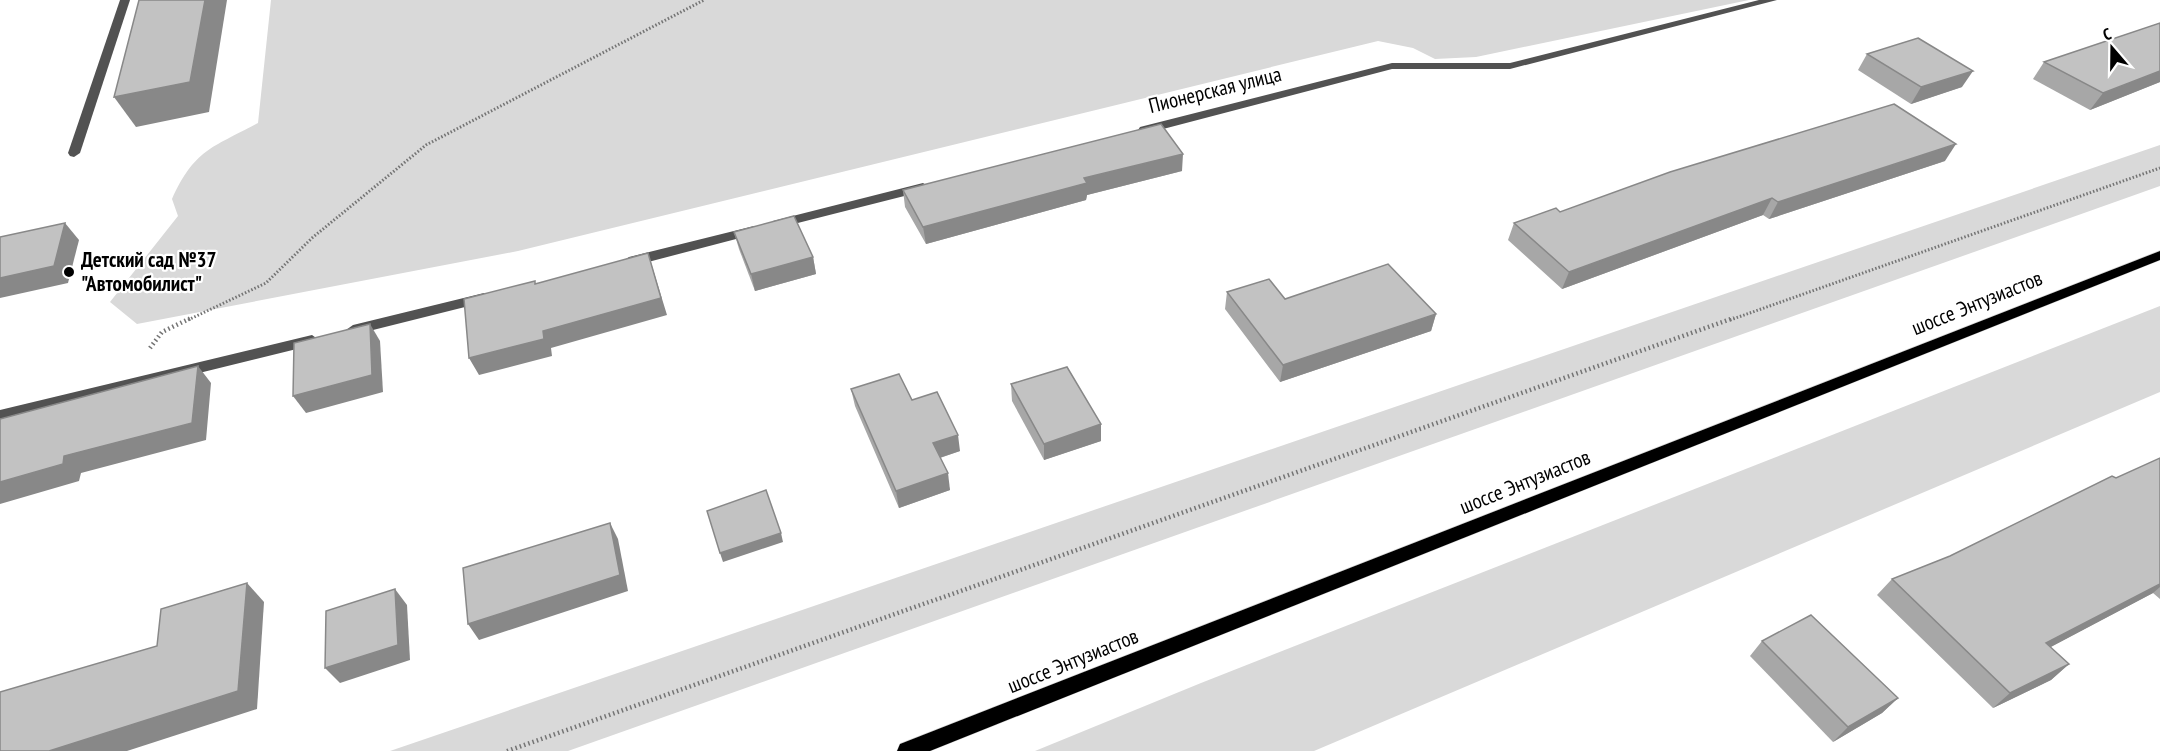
<svg xmlns="http://www.w3.org/2000/svg" width="2160" height="751" font-family="'PT Sans Narrow',sans-serif">
	<style>
		.green { fill: #d9d9d9 }
		.lines { fill: none; stroke-linecap: round; stroke-linejoin: round }
		.major-casing { stroke: #dbdbdb; stroke-width: 1 }
		.path-far1 { stroke: #747474; stroke-width: 3; stroke-dasharray: 1.5 2; stroke-linecap: butt }
		.path { stroke: #747474; stroke-width: 4.5; stroke-dasharray: 1.5 3; stroke-linecap: butt }
		.minor { fill: #525252; fill-rule: evenodd }
		.major { fill: #000; fill-rule: evenodd }
		.wall { fill: #a7a7a7 }
		.shaded-wall { fill: #888 }
		.building { fill: #c2c2c2; stroke: #888; stroke-width: 1.5 }
		.poi-dot { fill: #000; stroke: #fff; stroke-width: 2 }
		.labels { text-anchor: middle; stroke-width: 4.5; stroke-linejoin: round; paint-order: stroke }
		.street-label { font-size: 21px; fill: #000; stroke: #fff }
		.poi-label { font-size: 21px; font-weight: bold; fill: #000; stroke: #fff; text-anchor: start }
	</style>
	<rect width="100%" height="100%" fill="#fff"/>
	<!-- green -->
	<g class="green">
		<path d="M271 0H1749L1476 57 1435 59 1413 48 1378 41 518 251 137 324 110 302 178 216 172 199C195 149 212 148 258 123Z"/>
		<path d="M2160 145V186L568 751H390Z"/>
		<path d="M2160 306V392L1314 751H1035L1201 683Z"/>
	</g>
	<g class="lines">
		<defs>
			<path id="major" d="M2160 251V260L930 751H897L900 744Z"/>
		</defs>
		<!-- major casing -->
		<use href="#major" class="major-casing"/>
		<!-- path-far1 -->
		<g class="path-far1">
			<path d="M188 320 266 283 312 238 426 145 704 0"/>
			<path d="M1730 320 2160 168"/>
		</g>
		<!-- path -->
		<g class="path">
			<path d="M150 348 162 332 191 318"/>
			<path d="M507 751 1734 318"/>
		</g>
		<!-- minor -->
		<g class="minor">
			<path d="M120 0H130L80 153 74 157 70 156 68 153Z"/>
			<path d="M1759 0H1777L1510 69H1392L1144 134 1138 130 1140 127 1392 63H1510Z"/>
			<path d="M923 183 929 187 928 190 778 228 771 224 773 221Z"/>
			<path d="M754 226 759 227 761 230 759 233 629 267 622 262 629 257Z"/>
			<path d="M484 293 491 298 489 301 353 335 346 330 353 325Z"/>
			<path d="M312 335 319 340 317 344 0 422V410Z"/>
		</g>
		<!-- major -->
		<use href="#major" class="major"/>
	</g>
	<!-- wall -->
	<g class="wall">
		<path d="M2160 23V82L2090 110 2033 79 2044 62Z"/>
		<path d="M1867 54 1962 87 1911 104 1858 70Z"/>
		<path d="M1945 161 1769 219 1763 215 1562 289 1508 240 1514 223 1560 212Z"/>
		<path d="M1182 171 1087 195 1086 200 926 244 905 207 903 190Z"/>
		<path d="M734 232 813 257 816 274 755 291 739 249Z"/>
		<path d="M1227 292 1285 299 1436 314 1431 331 1280 382 1225 309Z"/>
		<path d="M1011 384 1101 424V441L1044 460 1012 401Z"/>
		<path d="M851 389 912 400 960 451 940 458 950 490 899 508 855 406Z"/>
		<path d="M2160 458V599L2153 593 2050 647 2069 664 2051 680 1993 708 1877 595 1892 579 1950 556Z"/>
		<path d="M1762 641 1898 698 1882 713 1833 742 1750 656Z"/>
	</g>
	<!-- shaded-wall -->
	<g class="shaded-wall">
		<path d="M205 0H227L209 112 136 127 114 97Z"/>
		<path d="M1973 71 1962 87 1911 104 1921 87Z"/>
		<path d="M2160 71V82L2090 110 2103 93Z"/>
		<path d="M1956 144 1945 161 1769 219 1778 202Z"/>
		<path d="M1183 154 1182 171 1087 195 1086 200 926 244 923 227 1084 178Z"/>
		<path d="M1772 198 1763 215 1562 289 1569 272Z"/>
		<path d="M65 223 79 240 68 283 0 298V278Z"/>
		<path d="M648 253 667 315 551 348 552 356 479 375 469 358 543 331Z"/>
		<path d="M813 257 816 274 755 291 751 274Z"/>
		<path d="M1436 314 1431 331 1280 382 1283 365Z"/>
		<path d="M370 324 380 341 383 392 306 413 293 396Z"/>
		<path d="M198 366 211 383 206 440 81 473 79 481 0 504V482Z"/>
		<path d="M1101 424V441L1044 460V444Z"/>
		<path d="M958 435 960 451 936 459 933 443Z"/>
		<path d="M948 473 950 490 899 508 896 491Z"/>
		<path d="M610 523 618 539 628 591 479 640 468 624Z"/>
		<path d="M781 533 783 542 723 562 720 553Z"/>
		<path d="M247 583 264 602 257 709 127 751H49Z"/>
		<path d="M2160 584V587L2153 593 2028 659 2046 643Z"/>
		<path d="M395 589 407 605 410 660 340 683 325 668Z"/>
		<path d="M2069 664 2051 680 1993 708 2010 693Z"/>
		<path d="M1898 698 1882 713 1833 742 1848 727Z"/>
	</g>
	<!-- building -->
	<g class="building">
		<path d="M139 0H205L190 82 114 97Z"/>
		<path d="M2160 23V71L2103 93 2044 62Z"/>
		<path d="M1918 38 1973 71 1921 87 1867 54Z"/>
		<path d="M1894 104 1956 144 1778 202 1772 198 1569 272 1514 223 1556 208 1560 212 1670 172Z"/>
		<path d="M1161 124 1183 154 1084 178 1087 183 923 227 903 190Z"/>
		<path d="M794 216 813 257 751 274 734 232Z"/>
		<path d="M65 223 54 266 0 278V237Z"/>
		<path d="M648 253 661 298 543 331 544 339 469 358 464 299 535 281V284Z"/>
		<path d="M1388 264 1436 314 1283 365 1227 292 1269 279 1285 299Z"/>
		<path d="M370 324 372 375 293 396 294 343Z"/>
		<path d="M198 366 192 423 64 456 63 464 0 482V419Z"/>
		<path d="M1067 367 1101 424 1044 444 1011 384Z"/>
		<path d="M899 374 912 400 937 392 958 435 933 443 948 473 896 491 851 389Z"/>
		<path d="M2160 458V584L2046 643 2069 664 2010 693 1892 579 1950 556 2112 476 2116 478Z"/>
		<path d="M766 490 781 533 720 553 707 511Z"/>
		<path d="M610 523 620 575 468 624 463 568Z"/>
		<path d="M247 583 238 691 49 751H0V692L157 646 161 609Z"/>
		<path d="M395 589 398 645 325 668 326 611Z"/>
		<path d="M1811 615 1898 698 1848 727 1762 641Z"/>
	</g>
	<!-- markers -->
	<circle class="poi-dot" cx="69" cy="272" r="6"/>
	<g class="labels">
		<!-- street labels -->
		<g class="street-label">
			<text transform="translate(1215 90) rotate(-14)" y="7">Пионерская улица</text>
			<text transform="translate(1977 303) rotate(-22)" y="7">шоссе Энтузиастов</text>
			<text transform="translate(1525 482) rotate(-22)" y="7">шоссе Энтузиастов</text>
			<text transform="translate(1073 661) rotate(-22)" y="7">шоссе Энтузиастов</text>
		</g>
		<!-- poi labels -->
		<g class="poi-label">
			<text x="81" y="267">Детский сад №37<tspan x="81" dy="24">"Автомобилист"</tspan></text>
		</g>
	</g>
	<!-- north arrow -->
	<g transform="translate(2112 48) rotate(340)" stroke="#ffffff" stroke-width="4.5" paint-order="stroke">
	<path d="M0-4.5L10 22L0 15L-10 22Z" fill="#000000"/>
	<text y="-9" font-size="16" font-weight="bold" text-anchor="middle" fill="#000000">С</text>
	</g>
</svg>
